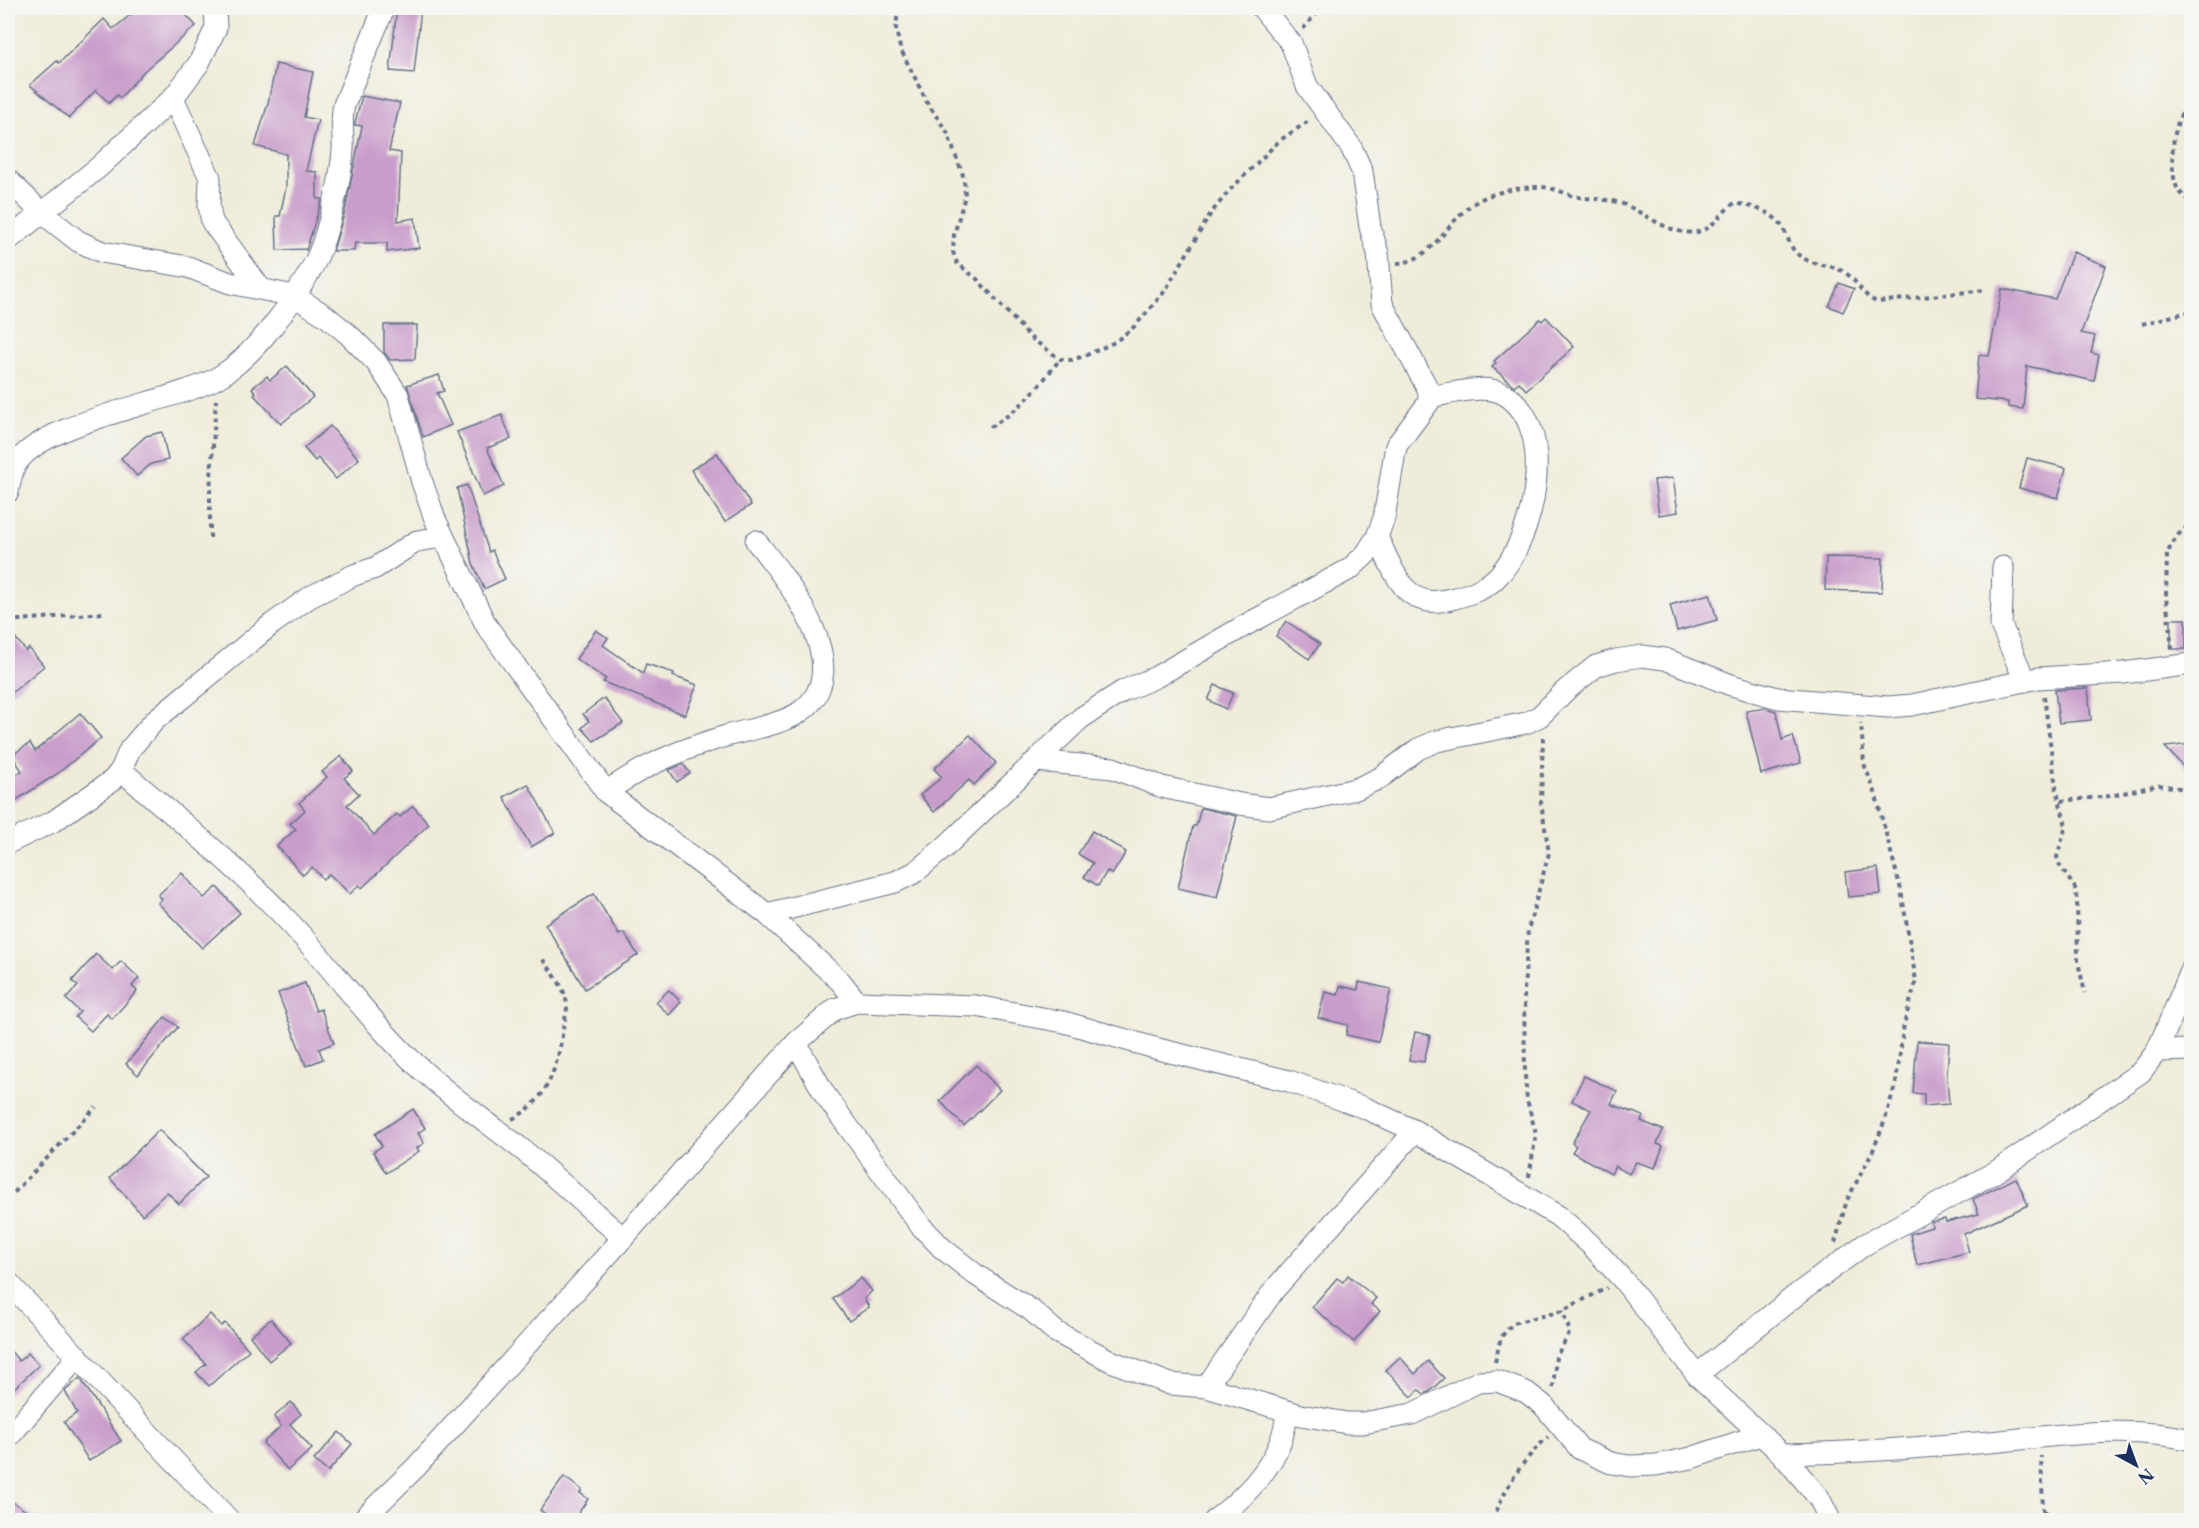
<svg xmlns="http://www.w3.org/2000/svg" width="2199" height="1528" font-family="'Libre Caslon Text',serif">
	<style>
		.building { fill: #c99dcb }
		.lines { fill: none; stroke-linecap: round; stroke-linejoin: round }
		.minor-casing { stroke: #657189; stroke-width: 23 }
		.path { stroke: #657189; stroke-width: 4; stroke-dasharray: 4.5 4.5; stroke-linecap: butt }
		.minor { stroke: #fff; stroke-width: 21 }
	</style>
	<rect width="100%" height="100%" fill="#f6f6f2"/>
	<filter id="ink" filterUnits="userSpaceOnUse"><feTurbulence type="fractalNoise" baseFrequency=".0167" numOctaves="2"/><feDisplacementMap in="SourceGraphic" scale="12" xChannelSelector="R" yChannelSelector="G"/><feConvolveMatrix kernelMatrix="1 2 1 2 8 2 1 2 1" color-interpolation-filters="sRGB"/></filter>
	<filter id="wash" filterUnits="userSpaceOnUse"><feTurbulence type="fractalNoise" baseFrequency=".008" numOctaves="4" result="noise"/><feDisplacementMap in="SourceGraphic" scale="24" xChannelSelector="R" yChannelSelector="G"/><feGaussianBlur stdDeviation="1.35" result="paint"/><feColorMatrix in="noise" values="0 0 0 0 0 0 0 0 0 0 0 0 0 0 0 0 0 1.4 0 .05"/><feComposite in="paint" operator="in"/></filter>
	<g filter="url(#wash)">
		<rect width="100%" height="100%" fill="#efecd9"/>
		<g id="blocks">
			<!-- building -->
			<g class="building">
				<path d="M139 8H180L196 26 144 71 120 98 117 95 109 103 96 90 69 118 30 85 57 61 59 63 104 19 113 29Z"/>
				<path d="M397 8H421L414 73 390 71Z"/>
				<path d="M276 64 313 72 304 117 318 120 306 171 317 172V199H322L306 251V249L277 250 276 216H280L286 187V154L255 146 268 103Z"/>
				<path d="M362 96 400 103 389 151 401 153 398 221 415 218 419 248 387 252V243H355L354 251H333L345 211 362 126 355 125V122Z"/>
				<path d="M2073 252 2106 266 2081 333 2095 336 2091 353 2099 355 2094 381 2027 366 2023 409 2008 407V402L1975 399 1979 355 1989 356 2002 289 2055 299Z"/>
				<path d="M1839 283 1854 289 1843 312 1829 306Z"/>
				<path d="M1546 317 1574 347 1526 390 1519 382 1514 386 1492 367 1496 363 1494 361 1540 319 1542 321Z"/>
				<path d="M384 325H417L415 359 390 360 384 352Z"/>
				<path d="M287 366 313 397 281 424 254 395 256 393 252 388 267 376 270 380Z"/>
				<path d="M439 375 444 391 437 393 451 425 423 437 407 385Z"/>
				<path d="M502 415 511 439 487 448 504 486 483 496 457 432Z"/>
				<path d="M330 426 359 459 336 479 318 458 315 461 304 448Z"/>
				<path d="M162 432 168 460 151 464 137 476 121 458 146 436Z"/>
				<path d="M717 453 751 505 725 522 691 470Z"/>
				<path d="M2027 458 2066 468 2058 498 2019 488Z"/>
				<path d="M1673 478 1678 512 1659 515 1654 480Z"/>
				<path d="M467 485 489 552 492 550 505 579 484 589 473 563 457 488Z"/>
				<path d="M1826 557 1883 558 1882 592 1825 590Z"/>
				<path d="M1710 594 1717 620 1677 631 1670 605Z"/>
				<rect x="2171" y="619" width="15" height="30"/>
				<path d="M1286 621 1320 644 1309 659 1276 636Z"/>
				<path d="M8 629 26 651 29 648 44 666 8 696Z"/>
				<path d="M596 630 608 638 603 645 643 673 646 664 674 673 673 676 697 685 685 715 603 682 606 679 576 659Z"/>
				<path d="M1215 685 1233 693 1226 709 1208 700Z"/>
				<path d="M2088 688 2091 720 2059 723 2055 690Z"/>
				<path d="M604 698 623 723 594 741 582 728 589 721 583 714Z"/>
				<path d="M1766 708 1776 711 1782 740 1793 736 1801 763 1761 774 1746 711Z"/>
				<path d="M80 713 101 738 57 774 15 801 8 793V780L22 771 12 755 30 743 35 751Z"/>
				<path d="M970 735 996 763 974 785 969 780 934 812 920 795 942 777 934 769Z"/>
				<path d="M2192 744V776L2165 747Z"/>
				<path d="M341 756 353 771 344 778 359 794 347 805 374 835 397 814 400 817 413 806 429 824 362 888 359 885 350 894 329 874 323 879 312 867 303 875 277 846 296 829 290 824 305 810 299 803 327 777 322 772Z"/>
				<path d="M683 764 690 773 677 782 669 770Z"/>
				<path d="M528 784 555 833 531 847 504 797Z"/>
				<path d="M1201 808 1237 816 1217 897 1178 888 1193 826H1196Z"/>
				<path d="M1092 831 1126 852 1112 875 1107 871 1098 886 1084 877 1093 863 1078 854Z"/>
				<path d="M1878 868 1881 894 1848 897 1845 872Z"/>
				<path d="M182 873 204 898 217 887 240 913 202 948 158 903 162 899 158 895Z"/>
				<path d="M594 894 619 935 624 933 638 955 585 989 545 924Z"/>
				<path d="M96 954 113 970 121 961 139 978 132 986 137 991 112 1019 107 1014 91 1031 75 1017 80 1012 66 999 78 986 72 981Z"/>
				<path d="M1359 982 1391 989 1378 1042 1346 1035 1348 1025 1318 1018 1325 992 1338 995 1340 986 1358 990Z"/>
				<path d="M305 983 316 1011 321 1009 334 1043 319 1049 323 1059 306 1066 278 993Z"/>
				<path d="M669 990 681 1002 669 1015 656 1002Z"/>
				<path d="M165 1017 178 1027 138 1075 126 1064Z"/>
				<path d="M1415 1032 1430 1035 1424 1062 1409 1060Z"/>
				<path d="M1917 1041 1949 1043 1947 1075 1949 1104 1924 1106V1094L1913 1093Z"/>
				<path d="M976 1065 1000 1090 964 1126 940 1101Z"/>
				<path d="M1584 1076 1617 1091 1611 1104 1643 1116 1641 1121 1663 1130 1657 1144 1663 1146 1655 1168 1636 1162 1629 1174 1615 1166 1611 1174 1572 1152 1576 1146 1572 1143 1591 1110 1572 1101Z"/>
				<path d="M413 1109 425 1128 418 1133 424 1143 417 1148 419 1151 386 1173 373 1152 382 1146 375 1134Z"/>
				<path d="M159 1130 206 1177 179 1204 167 1192 142 1215 110 1178Z"/>
				<path d="M2016 1178 2028 1205 1964 1234 1969 1252 1917 1265 1910 1234 1932 1227 1931 1222 1945 1219 1946 1222 1979 1214 1973 1199Z"/>
				<path d="M1348 1275 1376 1298 1371 1304 1380 1311 1354 1342 1312 1307 1337 1278 1343 1282Z"/>
				<path d="M861 1278 872 1291 864 1299 869 1307 849 1321 833 1299Z"/>
				<path d="M210 1314 221 1326 225 1323 249 1350 209 1386 196 1372 206 1364 183 1339Z"/>
				<path d="M271 1319 291 1343 269 1361 250 1336Z"/>
				<path d="M8 1348 19 1361 28 1353 39 1365 8 1394Z"/>
				<path d="M1400 1357 1415 1374 1428 1361 1444 1378 1429 1392 1424 1394 1419 1390 1412 1397 1386 1370Z"/>
				<path d="M80 1378 121 1441 89 1461 64 1422 77 1413 65 1391Z"/>
				<path d="M291 1402 301 1414 290 1424 312 1449 288 1470 263 1443 281 1426 274 1417Z"/>
				<path d="M339 1432 352 1444 328 1472 314 1460Z"/>
				<path d="M564 1477 582 1490 580 1493 588 1499 573 1521H554L540 1510Z"/>
				<path d="M8 1499 41 1521H8Z"/>
			</g>
		</g>
	</g>
	<g filter="url(#ink)">
		<use href="#blocks" fill-opacity="0" stroke="#657189" stroke-width="1.5"/>
		<g class="lines">
			<defs>
				<g id="minor">
					<path d="M173 98 210 178 209 206 212 222 261 289"/>
					<path d="M8 180 41 212 78 241 102 252 188 267 230 283 294 296 326 316 349 335 376 362 398 395 422 482 435 519 486 625 606 792 767 914 841 982 857 1002"/>
					<path d="M8 240 99 167 173 98 199 63 216 28 215 8"/>
					<path d="M8 492C10 484 11 473 15 466 39 421 172 403 217 378 253 358 295 300 314 264 327 239 341 179 343 150 344 134 340 121 344 105L384 8"/>
					<path d="M1377 537C1386 554 1394 578 1409 592 1422 603 1435 603 1451 599 1467 595 1484 590 1496 578 1535 541 1560 423 1502 393 1483 384 1449 394 1429 397"/>
					<path d="M2003 567 2001 625 2025 681"/>
					<path d="M1036 761 1113 768 1162 787 1240 804 1269 808 1356 789 1380 778 1418 749 1437 741 1526 723 1540 716 1565 691 1596 666 1616 660 1642 656 1665 659 1731 685 1778 698 1888 707 1912 705 2038 678 2123 673 2192 664"/>
					<path d="M121 770C178 820 238 867 290 923 335 970 372 1025 421 1069 453 1099 489 1123 524 1151 558 1179 590 1209 623 1238"/>
					<path d="M606 792C644 765 682 749 726 736 747 730 783 724 800 712 860 670 786 579 756 541"/>
					<path d="M8 843 54 821 113 780 121 770 130 749 155 720 272 624 310 597 354 575 375 568 417 541 442 537"/>
					<path d="M767 914 895 882 914 873 944 848 1081 718 1123 691 1156 677 1244 626 1350 569 1366 554 1377 537 1384 518 1396 446 1429 402V391L1382 304 1378 253 1370 227 1362 171 1351 147 1307 86 1291 43 1262 8"/>
					<path d="M796 1043 825 1095 920 1225 942 1248 976 1275 1031 1310 1056 1332 1111 1361 1170 1384 1206 1387 1301 1415 1347 1423H1363L1412 1414 1478 1382 1497 1381 1526 1392 1543 1405 1580 1449 1611 1463 1630 1466 1656 1465 1691 1458 1760 1435"/>
					<path d="M2157 1051 2192 1050"/>
					<path d="M8 1282 229 1520"/>
					<path d="M1697 1375 1796 1295 1864 1245 1997 1171 2141 1072 2157 1051 2192 969"/>
					<path d="M1206 1387 1274 1290 1415 1131"/>
					<path d="M8 1438 78 1356"/>
					<path d="M1782 1454C1855 1453 1928 1447 2001 1441 2062 1435 2131 1425 2192 1440"/>
					<path d="M362 1520 417 1466 623 1238 796 1043 835 1009 857 1002 976 1006 1064 1022 1158 1049 1289 1081 1365 1108 1415 1131 1558 1216 1590 1244 1624 1281 1697 1375 1782 1454 1819 1498 1830 1520"/>
					<path d="M1215 1520C1250 1493 1284 1458 1287 1411"/>
				</g>
			</defs>
			<!-- minor casing -->
			<use href="#minor" class="minor-casing"/>
			<!-- path -->
			<g class="path">
				<path d="M898 8 896 29 900 48 928 104 947 132 964 178 965 196 954 235 953 252 957 263 977 279 1031 338 1060 359 1072 360 1089 354 1115 342 1135 326 1165 291 1211 213 1229 191 1279 141 1310 120"/>
				<path d="M1303 29 1321 8"/>
				<path d="M2192 99C2173 115 2168 162 2176 185 2178 192 2186 198 2192 203"/>
				<path d="M1397 263C1431 262 1446 224 1470 206 1487 193 1514 188 1535 187 1550 186 1560 192 1574 196 1591 200 1607 198 1623 204 1647 214 1676 241 1704 230 1715 225 1723 210 1735 203 1755 207 1776 212 1785 232 1790 243 1792 252 1803 258 1817 267 1834 264 1847 274 1859 283 1862 296 1877 302L1985 290"/>
				<path d="M2142 324 2192 311"/>
				<path d="M990 427C1021 410 1039 386 1060 359"/>
				<path d="M210 538V492L216 400"/>
				<path d="M8 621 103 613"/>
				<path d="M2172 649 2166 597 2167 553 2178 535 2192 522"/>
				<path d="M2044 696 2056 788 2066 826 2057 857 2060 866 2075 888 2077 898 2078 962 2085 993"/>
				<path d="M2061 801 2110 796 2159 785 2192 790"/>
				<path d="M512 1119C548 1102 558 1065 563 1029 564 1022 567 1013 567 1006 566 987 551 971 541 957"/>
				<path d="M1529 1177 1536 1134 1527 1100 1525 1076 1524 991 1528 930 1549 853 1541 803 1543 735"/>
				<path d="M8 1199 96 1107"/>
				<path d="M1835 1243 1847 1200 1872 1153 1885 1120 1896 1082 1904 1024 1916 981 1901 890 1875 792 1864 764 1861 723"/>
				<path d="M1495 1362 1501 1337 1513 1323 1559 1312 1607 1288"/>
				<path d="M1553 1388 1556 1357 1570 1332 1562 1310"/>
				<path d="M2043 1510 2054 1520"/>
				<path d="M1493 1520C1505 1488 1521 1461 1548 1437"/>
				<path d="M2039 1520 2043 1510 2041 1456"/>
			</g>
			<!-- minor -->
			<use href="#minor" class="minor"/>
		</g>
	</g>
	<!-- margin -->
	<rect width="2199" height="1528" fill="none" stroke="#f6f6f2" stroke-width="30"/>
	<!-- north arrow -->
	<g transform="translate(2136 1465) rotate(139)" stroke="#f6f6f2" stroke-width="4.5" paint-order="stroke">
	<path d="M0-4.5L10 22L0 15L-10 22Z" fill="#1b2f5e"/>
	<text y="-9" font-size="16" font-weight="bold" text-anchor="middle" fill="#1b2f5e">N</text>
	</g>
</svg>
